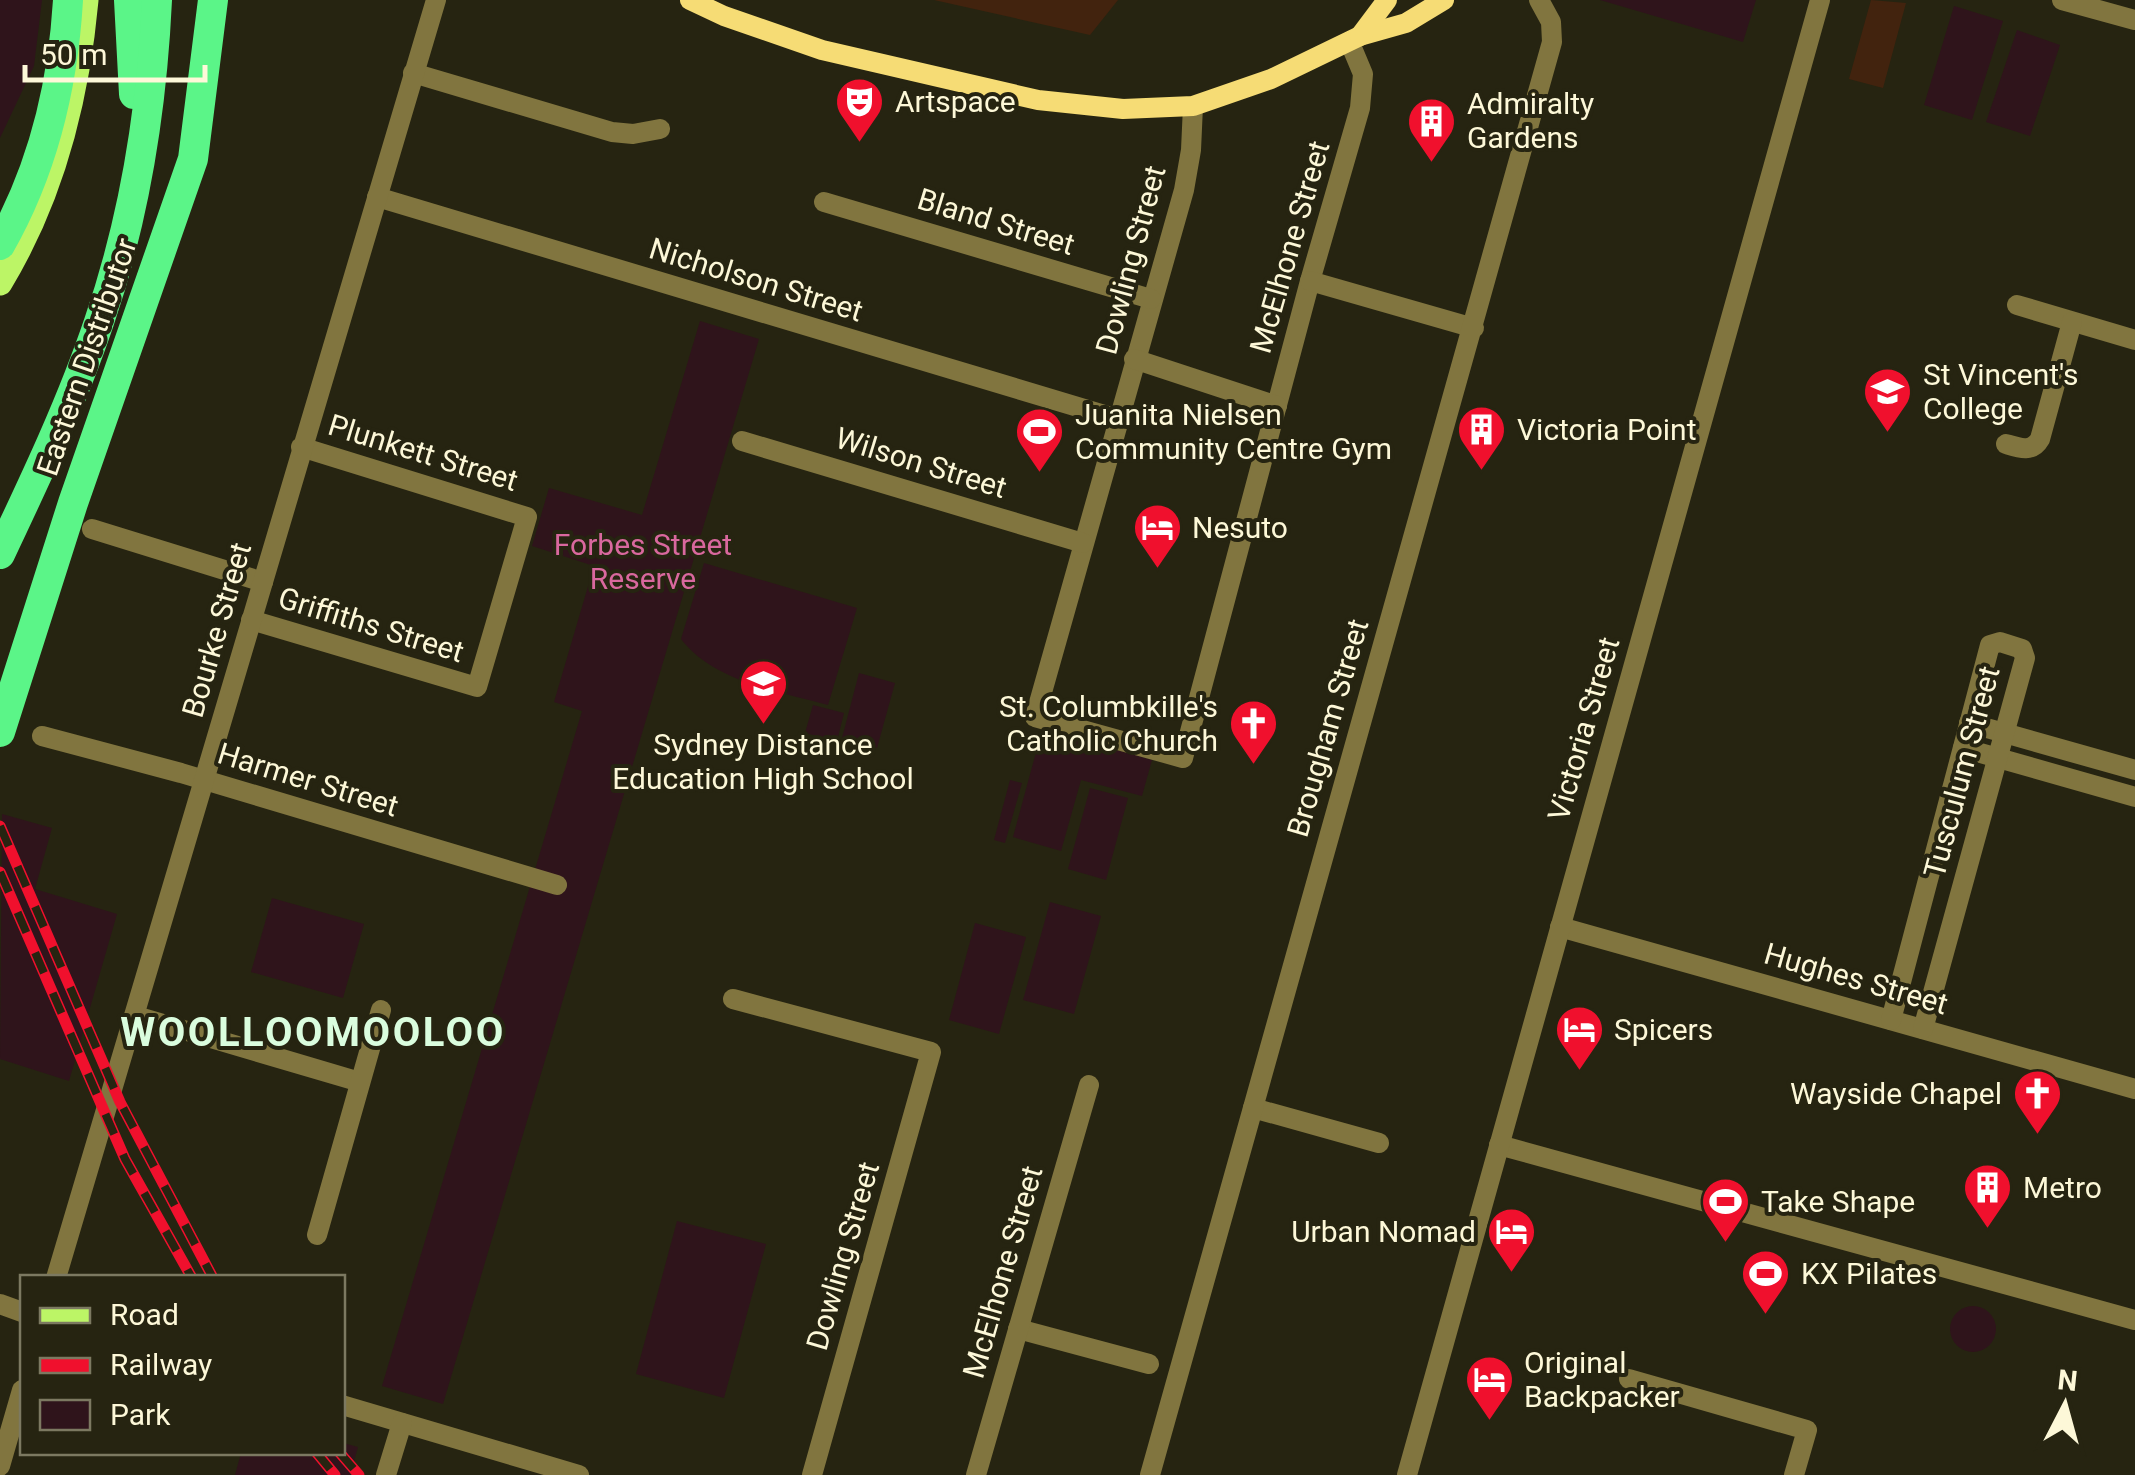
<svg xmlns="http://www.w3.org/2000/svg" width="2135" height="1475" font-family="Roboto,sans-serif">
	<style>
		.green { fill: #2f141b }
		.water { fill: #42230e }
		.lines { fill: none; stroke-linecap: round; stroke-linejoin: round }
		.street { stroke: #81753f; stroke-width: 20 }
		.secondary { stroke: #f6dc75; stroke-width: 20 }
		.primary { stroke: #bcf566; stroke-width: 25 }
		.highway { stroke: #5bf588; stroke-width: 30 }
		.rail-casing { stroke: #f0102d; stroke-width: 11 }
		.rail { stroke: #262411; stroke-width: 8; stroke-dasharray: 22; stroke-linecap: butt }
		.labels { text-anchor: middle; stroke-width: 8; stroke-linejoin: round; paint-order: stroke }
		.poi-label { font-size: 30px; fill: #fdf8d8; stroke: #262411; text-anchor: start }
		.street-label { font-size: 30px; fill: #fdf8d8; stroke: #262411 }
		.park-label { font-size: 30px; fill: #d9689e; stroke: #262411 }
		.district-label { font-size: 40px; font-weight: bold; letter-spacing: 2.5px; fill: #dafdde; stroke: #262411 }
	</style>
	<rect width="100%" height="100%" fill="#262411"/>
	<!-- green -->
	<g class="green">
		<path d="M0 0H42L34 66 0 138Z"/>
		<path d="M1600 0H1756L1743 42Z"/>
		<path d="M1954 6 2003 21 1972 120 1924 105Z"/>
		<path d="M2017 30 2060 45 2030 136 1986 122Z"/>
		<path d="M700 321 759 339 443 1404 382 1386 582 711 554 702 594 566 532 546 549 488 642 515Z"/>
		<path d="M704 563 857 608 828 705C778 691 714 682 681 639Z"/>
		<path d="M859 673 895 683 877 748 842 738Z"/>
		<path d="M813 705 844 713 837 741 805 733Z"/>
		<path d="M1060 734 1152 760 1142 796 1081 780 1061 851 1013 837 1038 745Z"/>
		<path d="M1010 780 1022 783 1005 843 994 840Z"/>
		<path d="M1090 788 1128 798 1106 880 1068 869Z"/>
		<path d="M2 814 52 828 35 889 117 914 69 1081 0 1059Z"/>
		<path d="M272 898 364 924 343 998 251 972Z"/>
		<path d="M1050 902 1101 916 1074 1014 1023 1000Z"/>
		<path d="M975 923 1026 937 999 1034 949 1020Z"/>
		<path d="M677 1221 766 1244 724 1398 636 1374Z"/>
		<circle cx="1973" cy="1329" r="23"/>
		<path d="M343 1443 358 1447 350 1475H235L241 1453 342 1452Z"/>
	</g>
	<!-- water -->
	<g class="water">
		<path d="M934 0H1118L1090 35Z"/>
		<path d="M1871 0 1906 3 1883 88 1849 79Z"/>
	</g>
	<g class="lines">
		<!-- street -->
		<g class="street">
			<path d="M2062 0 2135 20"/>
			<path d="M413 73 612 132 633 134 660 129"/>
			<path d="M1193 106 1191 150 1184 190 1035 717 1183 758 1310 281 1360 108 1363 74 1350 43"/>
			<path d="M377 197 1118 419"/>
			<path d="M824 202 1151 299"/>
			<path d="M1310 281 1474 328"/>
			<path d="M2017 305 2135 340"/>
			<path d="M1134 359 1277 406"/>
			<path d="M742 441 1083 543"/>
			<path d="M2006 444C2019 448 2032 453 2040 439L2072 322"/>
			<path d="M92 529 263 582"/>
			<path d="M251 620 477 687 527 517 301 447"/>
			<path d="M1969 723 2135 770"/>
			<path d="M42 736 181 773 557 885"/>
			<path d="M1963 748 2135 797"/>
			<path d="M1560 927 2135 1089"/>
			<path d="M733 999 931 1052 812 1475"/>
			<path d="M136 1016 360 1082"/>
			<path d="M1891 1020 1990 645 2000 642 2022 649 2025 658 1923 1029"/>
			<path d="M1253 1108 1379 1143"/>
			<path d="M1499 1145 2135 1320"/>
			<path d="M317 1235 381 1010"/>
			<path d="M56 1278 436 0"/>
			<path d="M0 1304 22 1312"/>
			<path d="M1018 1329 1149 1364"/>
			<path d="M1629 1379 1807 1430 1794 1475"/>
			<path d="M342 1405 579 1475"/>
			<path d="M0 1466 22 1390"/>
			<path d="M386 1475 402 1423"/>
			<path d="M976 1475 1089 1085"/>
			<path d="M1150 1475 1552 42 1551 22 1539 0"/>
			<path d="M1407 1475 1820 0"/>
		</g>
		<!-- secondary -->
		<g class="secondary">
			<path d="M690 0 724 16 822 50 1038 100 1123 109 1193 106 1271 79 1360 36 1406 23 1444 0"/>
			<path d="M1360 36 1387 0"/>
		</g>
		<!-- primary -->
		<path class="primary" d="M0 283C52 197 77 99 86 0"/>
		<!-- highway -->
		<g class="highway">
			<path d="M129 0 134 94"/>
			<path d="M0 245C42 171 63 85 68 0"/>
			<path d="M0 554C36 478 72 402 99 322 134 220 152 107 157 0"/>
			<path d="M0 732 73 503 193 159 213 0"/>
		</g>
		<defs>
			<g id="rail">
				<path d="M0 826 120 1102 213 1278"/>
				<path d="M0 872 125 1159 192 1278"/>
				<path d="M316 1452 335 1475"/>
				<path d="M339 1452 359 1475"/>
			</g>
		</defs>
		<!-- rail casing -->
		<use href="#rail" class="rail-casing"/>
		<!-- rail -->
		<use href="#rail" class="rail"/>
	</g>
	<!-- icons -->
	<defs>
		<symbol id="theatre-pin" viewBox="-11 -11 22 30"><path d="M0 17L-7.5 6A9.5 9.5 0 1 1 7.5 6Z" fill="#f0102d" stroke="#262411"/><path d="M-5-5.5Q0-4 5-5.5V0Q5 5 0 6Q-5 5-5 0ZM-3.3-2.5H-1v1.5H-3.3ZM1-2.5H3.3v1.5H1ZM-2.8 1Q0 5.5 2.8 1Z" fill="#fff"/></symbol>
		<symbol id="building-pin" viewBox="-11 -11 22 30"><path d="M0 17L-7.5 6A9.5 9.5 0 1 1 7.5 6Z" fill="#f0102d" stroke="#262411"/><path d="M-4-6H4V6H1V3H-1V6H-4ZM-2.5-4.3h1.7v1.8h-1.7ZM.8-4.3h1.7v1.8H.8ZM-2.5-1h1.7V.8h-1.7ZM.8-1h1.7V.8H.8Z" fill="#fff"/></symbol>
		<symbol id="school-pin" viewBox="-11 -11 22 30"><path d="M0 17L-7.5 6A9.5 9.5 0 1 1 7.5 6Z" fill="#f0102d" stroke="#262411"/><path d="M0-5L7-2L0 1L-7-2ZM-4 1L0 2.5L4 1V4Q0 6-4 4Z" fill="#fff"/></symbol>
		<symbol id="stadium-pin" viewBox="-11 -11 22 30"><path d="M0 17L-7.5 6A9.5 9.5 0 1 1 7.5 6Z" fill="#f0102d" stroke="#262411"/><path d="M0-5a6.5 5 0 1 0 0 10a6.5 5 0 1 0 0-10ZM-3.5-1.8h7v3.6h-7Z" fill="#fff"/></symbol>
		<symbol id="hotel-pin" viewBox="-11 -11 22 30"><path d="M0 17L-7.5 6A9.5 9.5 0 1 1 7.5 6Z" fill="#f0102d" stroke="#262411"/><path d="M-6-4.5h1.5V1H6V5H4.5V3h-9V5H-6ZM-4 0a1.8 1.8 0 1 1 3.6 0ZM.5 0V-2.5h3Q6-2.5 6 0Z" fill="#fff"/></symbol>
		<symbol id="church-pin" viewBox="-11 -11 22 30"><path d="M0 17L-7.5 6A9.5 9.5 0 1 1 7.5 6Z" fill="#f0102d" stroke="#262411"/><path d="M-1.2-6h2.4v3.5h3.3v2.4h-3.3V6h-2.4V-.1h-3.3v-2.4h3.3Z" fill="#fff"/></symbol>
	</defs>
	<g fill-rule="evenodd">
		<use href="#theatre-pin" x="832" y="74" width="55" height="75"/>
		<use href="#building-pin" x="1404" y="94" width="55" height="75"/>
		<use href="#school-pin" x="1860" y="364" width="55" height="75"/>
		<use href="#building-pin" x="1454" y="402" width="55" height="75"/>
		<use href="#stadium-pin" x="1012" y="404" width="55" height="75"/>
		<use href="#hotel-pin" x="1130" y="500" width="55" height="75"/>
		<use href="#school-pin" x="736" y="656" width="55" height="75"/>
		<use href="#church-pin" x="1226" y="696" width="55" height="75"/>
		<use href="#hotel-pin" x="1552" y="1002" width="55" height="75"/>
		<use href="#church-pin" x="2010" y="1066" width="55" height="75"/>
		<use href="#building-pin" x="1960" y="1160" width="55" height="75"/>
		<use href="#stadium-pin" x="1698" y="1174" width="55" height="75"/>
		<use href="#hotel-pin" x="1484" y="1204" width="55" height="75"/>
		<use href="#stadium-pin" x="1738" y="1246" width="55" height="75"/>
		<use href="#hotel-pin" x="1462" y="1352" width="55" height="75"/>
	</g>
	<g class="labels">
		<!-- poi labels -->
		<g class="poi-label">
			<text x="895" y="112">Artspace</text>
			<text x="1467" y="114">Admiralty<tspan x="1467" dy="34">Gardens</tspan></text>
			<text x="1923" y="385">St Vincent's<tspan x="1923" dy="34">College</tspan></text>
			<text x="1075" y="425">Juanita Nielsen<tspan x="1075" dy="34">Community Centre Gym</tspan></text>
			<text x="1517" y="440">Victoria Point</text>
			<text x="1192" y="538">Nesuto</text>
			<text x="1218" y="717" text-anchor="end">St. Columbkille's<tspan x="1218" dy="34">Catholic Church</tspan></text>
			<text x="763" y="755" text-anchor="middle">Sydney Distance<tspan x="763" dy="34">Education High School</tspan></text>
			<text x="1614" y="1040">Spicers</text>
			<text x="2002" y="1104" text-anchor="end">Wayside Chapel</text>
			<text x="2023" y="1198">Metro</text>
			<text x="1761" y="1212">Take Shape</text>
			<text x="1476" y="1242" text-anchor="end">Urban Nomad</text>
			<text x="1801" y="1284">KX Pilates</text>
			<text x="1524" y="1373">Original<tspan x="1524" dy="34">Backpacker</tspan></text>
		</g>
		<!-- street labels -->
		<g class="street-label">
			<text transform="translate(996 222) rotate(17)" y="10">Bland Street</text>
			<text transform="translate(1290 247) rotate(-74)" y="10">McElhone Street</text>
			<text transform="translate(1131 260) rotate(-75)" y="10">Dowling Street</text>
			<text transform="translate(756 280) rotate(17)" y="10">Nicholson Street</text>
			<text transform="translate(87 357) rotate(-71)" y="10">Eastern Distributor</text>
			<text transform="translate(423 453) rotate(17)" y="10">Plunkett Street</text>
			<text transform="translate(921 463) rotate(17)" y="10">Wilson Street</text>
			<text transform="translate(371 625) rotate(17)" y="10">Griffiths Street</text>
			<text transform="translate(217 630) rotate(-74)" y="10">Bourke Street</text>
			<text transform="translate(1328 728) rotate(-74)" y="10">Brougham Street</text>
			<text transform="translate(1584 729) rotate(-74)" y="10">Victoria Street</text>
			<text transform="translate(1962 772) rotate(-75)" y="10">Tusculum Street</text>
			<text transform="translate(308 780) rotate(17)" y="10">Harmer Street</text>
			<text transform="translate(1856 979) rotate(16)" y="10">Hughes Street</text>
			<text transform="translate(843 1256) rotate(-74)" y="10">Dowling Street</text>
			<text transform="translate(1003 1272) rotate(-74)" y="10">McElhone Street</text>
		</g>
		<!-- park labels -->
		<g class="park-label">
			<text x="643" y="555">Forbes Street<tspan x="643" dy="34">Reserve</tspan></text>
		</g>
		<!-- district labels -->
		<g class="district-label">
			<text x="313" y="1046">WOOLLOOMOOLOO</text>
		</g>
	</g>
	<!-- legend -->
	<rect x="20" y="1275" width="325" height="180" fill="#262411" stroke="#7c7961" stroke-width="2.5"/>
	<rect x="40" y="1308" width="50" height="15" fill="#bcf566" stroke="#7c7961" stroke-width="2.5"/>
	<text x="110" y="1325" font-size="30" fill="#fdf8d8">Road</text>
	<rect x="40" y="1358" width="50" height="15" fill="#f0102d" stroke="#7c7961" stroke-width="2.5"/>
	<text x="110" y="1375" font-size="30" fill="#fdf8d8">Railway</text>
	<rect x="40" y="1400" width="50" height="30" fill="#2f141b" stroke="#7c7961" stroke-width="2.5"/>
	<text x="110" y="1425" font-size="30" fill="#fdf8d8">Park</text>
	<!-- north arrow -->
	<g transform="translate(2065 1405) rotate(6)" stroke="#262411" stroke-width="8" paint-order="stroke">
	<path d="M0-8L18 38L0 25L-18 38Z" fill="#fdf8d8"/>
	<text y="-15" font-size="28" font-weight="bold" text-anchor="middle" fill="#fdf8d8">N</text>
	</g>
	<!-- scale -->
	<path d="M25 65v15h180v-15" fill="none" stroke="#fdf8d8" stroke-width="5"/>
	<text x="40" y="65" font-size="30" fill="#fdf8d8" stroke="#262411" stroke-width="8" paint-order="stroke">50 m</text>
</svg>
